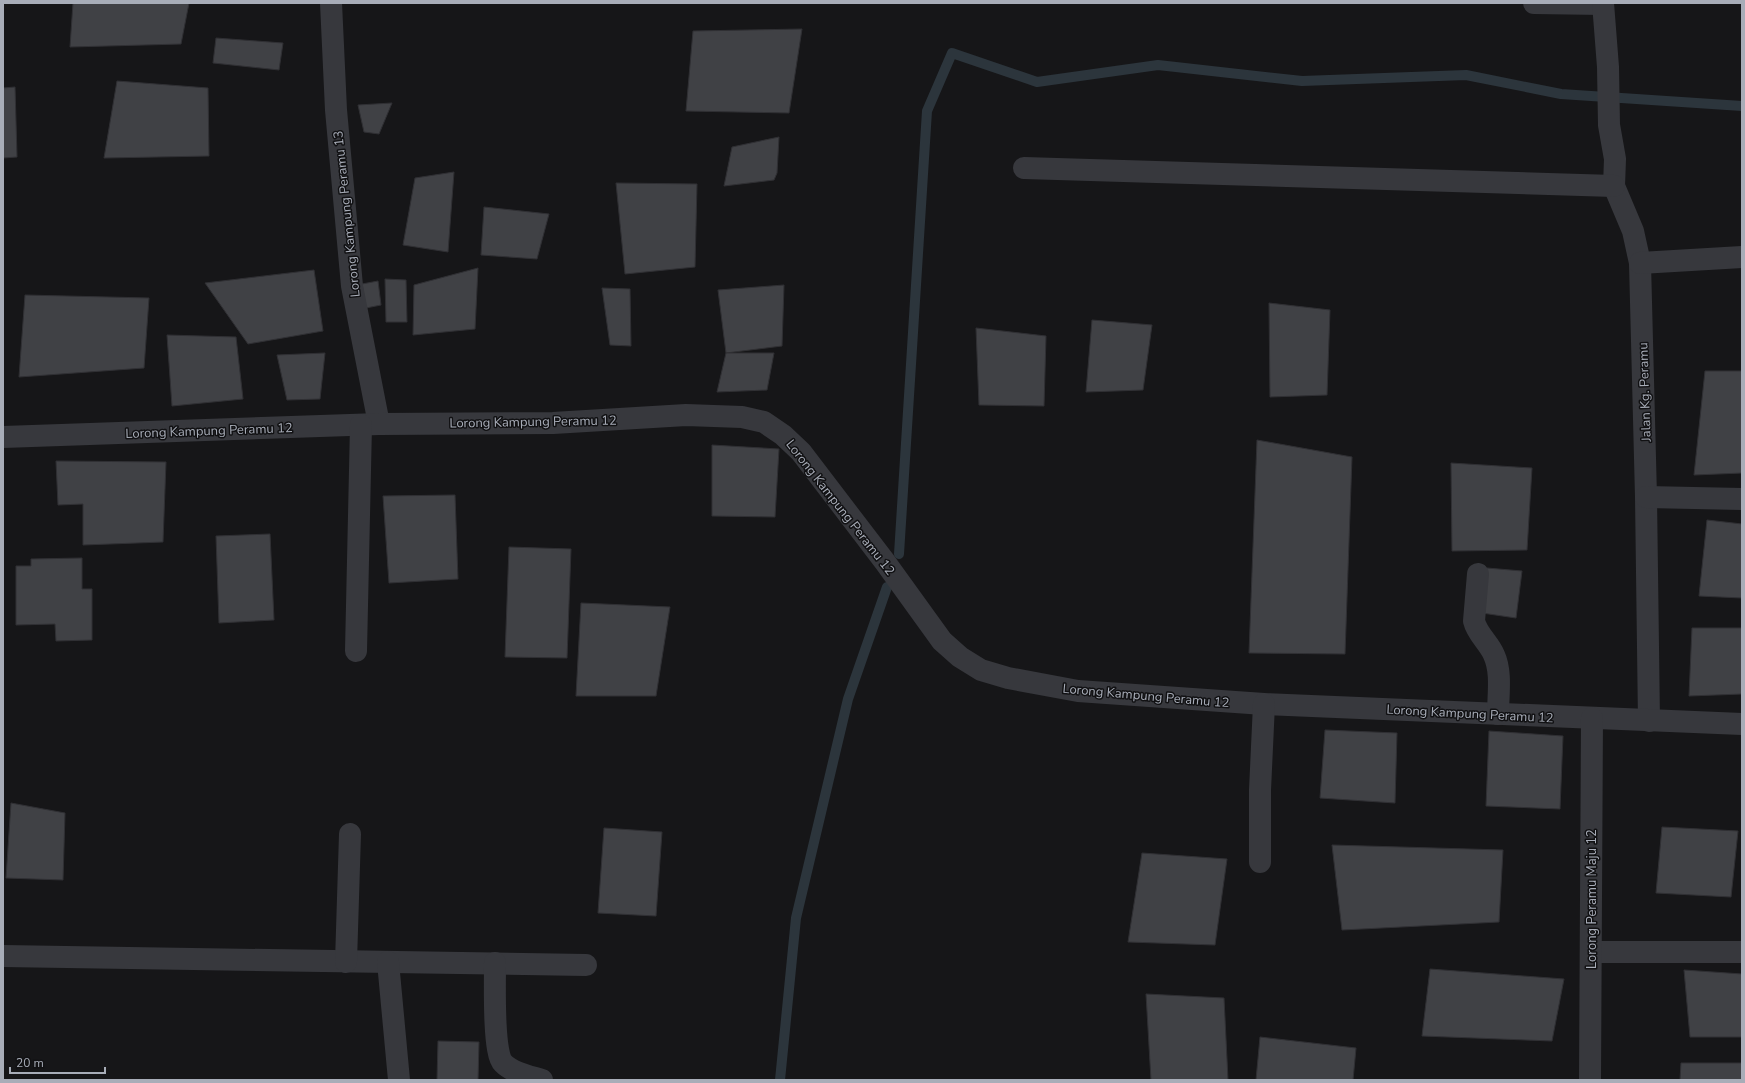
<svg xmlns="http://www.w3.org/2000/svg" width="1745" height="1083" font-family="'Nunito Sans',sans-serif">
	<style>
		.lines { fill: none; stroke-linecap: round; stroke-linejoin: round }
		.stream { stroke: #2c353c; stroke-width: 10 }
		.building { fill: #404145; stroke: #303034 }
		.minor { stroke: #37383d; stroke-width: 22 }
		.labels { text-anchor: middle; stroke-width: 3; stroke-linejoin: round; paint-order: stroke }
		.street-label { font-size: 13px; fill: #a8adb8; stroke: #111113 }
	</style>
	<rect width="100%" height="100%" fill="#161618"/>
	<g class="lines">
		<!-- stream -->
		<g class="stream">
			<path d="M899 554 927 111 952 53 1037 82 1158 65 1302 81 1466 75 1561 94 1742 106"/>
			<path d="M780 1080 796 918 848 699 887 587"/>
		</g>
	</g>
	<!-- building -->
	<g class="building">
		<path d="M73 3H189L181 44 70 47Z"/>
		<path d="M802 29 789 113 686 111 693 31Z"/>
		<path d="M216 38 283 43 279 70 213 63Z"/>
		<path d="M117 81 208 88 209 156 104 158Z"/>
		<path d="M15 87 17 157 3 158V88Z"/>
		<path d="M392 103 379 134 364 132 358 105Z"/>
		<path d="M779 137 777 173 774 180 724 186 732 147Z"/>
		<path d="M454 172 448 252 403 245 415 178Z"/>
		<path d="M616 183 697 184 695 267 625 274Z"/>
		<path d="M484 207 549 214 537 259 481 255Z"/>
		<path d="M478 268 475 329 413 335 414 285Z"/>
		<path d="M314 270 323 331 248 344 205 283Z"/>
		<path d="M385 279 406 280 407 322H386Z"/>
		<path d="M378 281 381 305 366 308 362 284Z"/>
		<path d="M784 285 782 346 726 353 718 290Z"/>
		<path d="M602 288 630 289 631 346 610 345Z"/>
		<path d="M25 295 149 298 144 368 19 377Z"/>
		<path d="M1269 303 1330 310 1327 395 1270 397Z"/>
		<path d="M1092 320 1152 325 1143 390 1086 392Z"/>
		<path d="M976 328 1046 336 1044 406 979 405Z"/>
		<path d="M167 335 236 337 243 399 172 406Z"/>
		<path d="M325 353 320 399 287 400 277 355Z"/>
		<path d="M726 353H774L767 390 717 392Z"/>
		<path d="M1705 371H1742V473L1694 475Z"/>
		<path d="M1257 440 1352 457 1345 654 1249 653Z"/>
		<path d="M712 445 779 449 775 517 712 516Z"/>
		<path d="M56 461 166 462 163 542 83 545V504L58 505Z"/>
		<path d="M1451 463 1532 468 1527 550 1452 551Z"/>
		<path d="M455 495 458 579 389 583 383 496Z"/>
		<path d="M1707 520 1742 524V598L1699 596Z"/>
		<path d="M270 534 274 620 219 623 216 536Z"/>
		<path d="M509 547 571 549 567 658 505 657Z"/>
		<path d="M82 558V589H92V640L56 641 55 624 16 625V566H31V559Z"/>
		<path d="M1487 568 1522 571 1516 618 1482 613Z"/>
		<path d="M581 603 670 607 656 696H576Z"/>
		<path d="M1692 628H1742V694L1689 696Z"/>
		<path d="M1325 730 1397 733 1395 803 1320 798Z"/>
		<path d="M1489 731 1563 736 1560 809 1486 806Z"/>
		<path d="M11 803 65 813 63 880 6 878Z"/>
		<path d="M1662 827 1738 831 1731 897 1656 893Z"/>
		<path d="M604 828 662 832 656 916 598 913Z"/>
		<path d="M1332 845 1503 850 1499 922 1342 930Z"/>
		<path d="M1142 853 1227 859 1215 945 1128 942Z"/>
		<path d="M1430 969 1564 979 1552 1041 1422 1036Z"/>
		<path d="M1684 970 1742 974V1037H1690Z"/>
		<path d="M1146 994 1224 998 1228 1080H1151Z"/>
		<path d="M1260 1037 1356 1048 1353 1080H1256Z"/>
		<path d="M438 1041 479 1042 478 1080H437Z"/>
		<path d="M1681 1063H1742V1080H1680Z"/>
	</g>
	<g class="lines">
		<!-- minor -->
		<g class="minor">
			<path d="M331 3 336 110 352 286 379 424"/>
			<path d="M1534 3 1603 4"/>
			<path d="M1603 3 1608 67 1609 125 1615 159 1614 186 1633 231 1640 263 1646 497 1649 721"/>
			<path d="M1024 168 1614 186"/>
			<path d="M1640 263 1742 257"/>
			<path d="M3 437 379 424 553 423 686 415 742 417 764 422 783 435 801 452 885 562 942 641 960 657 981 670 1008 678 1078 691 1264 704 1742 724"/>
			<path d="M1646 497 1742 499"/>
			<path d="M1478 574 1474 621C1477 634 1489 643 1494 655 1502 672 1498 696 1498 714"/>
			<path d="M356 651 361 425"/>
			<path d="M1260 862V790L1264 704"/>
			<path d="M1591 952H1742"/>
			<path d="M3 956 586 965"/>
			<path d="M346 962 350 834"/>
			<path d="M388 962 399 1080"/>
			<path d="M495 963C495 981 493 1054 503 1063 513 1073 529 1076 542 1080"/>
			<path d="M1590 1080 1592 718"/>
		</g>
	</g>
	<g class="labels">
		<!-- street labels -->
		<g class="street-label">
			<text transform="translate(346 214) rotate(-96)" y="5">Lorong Kampung Peramu 13</text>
			<text transform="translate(1644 392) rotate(-92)" y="5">Jalan Kg. Peramu</text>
			<text transform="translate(533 421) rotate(-1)" y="5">Lorong Kampung Peramu 12</text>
			<text transform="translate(209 430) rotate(-2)" y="5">Lorong Kampung Peramu 12</text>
			<text transform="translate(841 507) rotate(52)" y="5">Lorong Kampung Peramu 12</text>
			<text transform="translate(1146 695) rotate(5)" y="5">Lorong Kampung Peramu 12</text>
			<text transform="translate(1470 713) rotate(3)" y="5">Lorong Kampung Peramu 12</text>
			<text transform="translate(1591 899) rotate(-90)" y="5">Lorong Peramu Maju 12</text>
		</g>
	</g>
	<!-- border -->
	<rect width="1745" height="1083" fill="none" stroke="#a8adb8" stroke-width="8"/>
	<!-- scale -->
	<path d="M10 1067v6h95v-6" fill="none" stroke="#a8adb8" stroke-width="2"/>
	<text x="16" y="1067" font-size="12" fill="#a8adb8" stroke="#111113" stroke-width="3" paint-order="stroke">20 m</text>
</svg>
